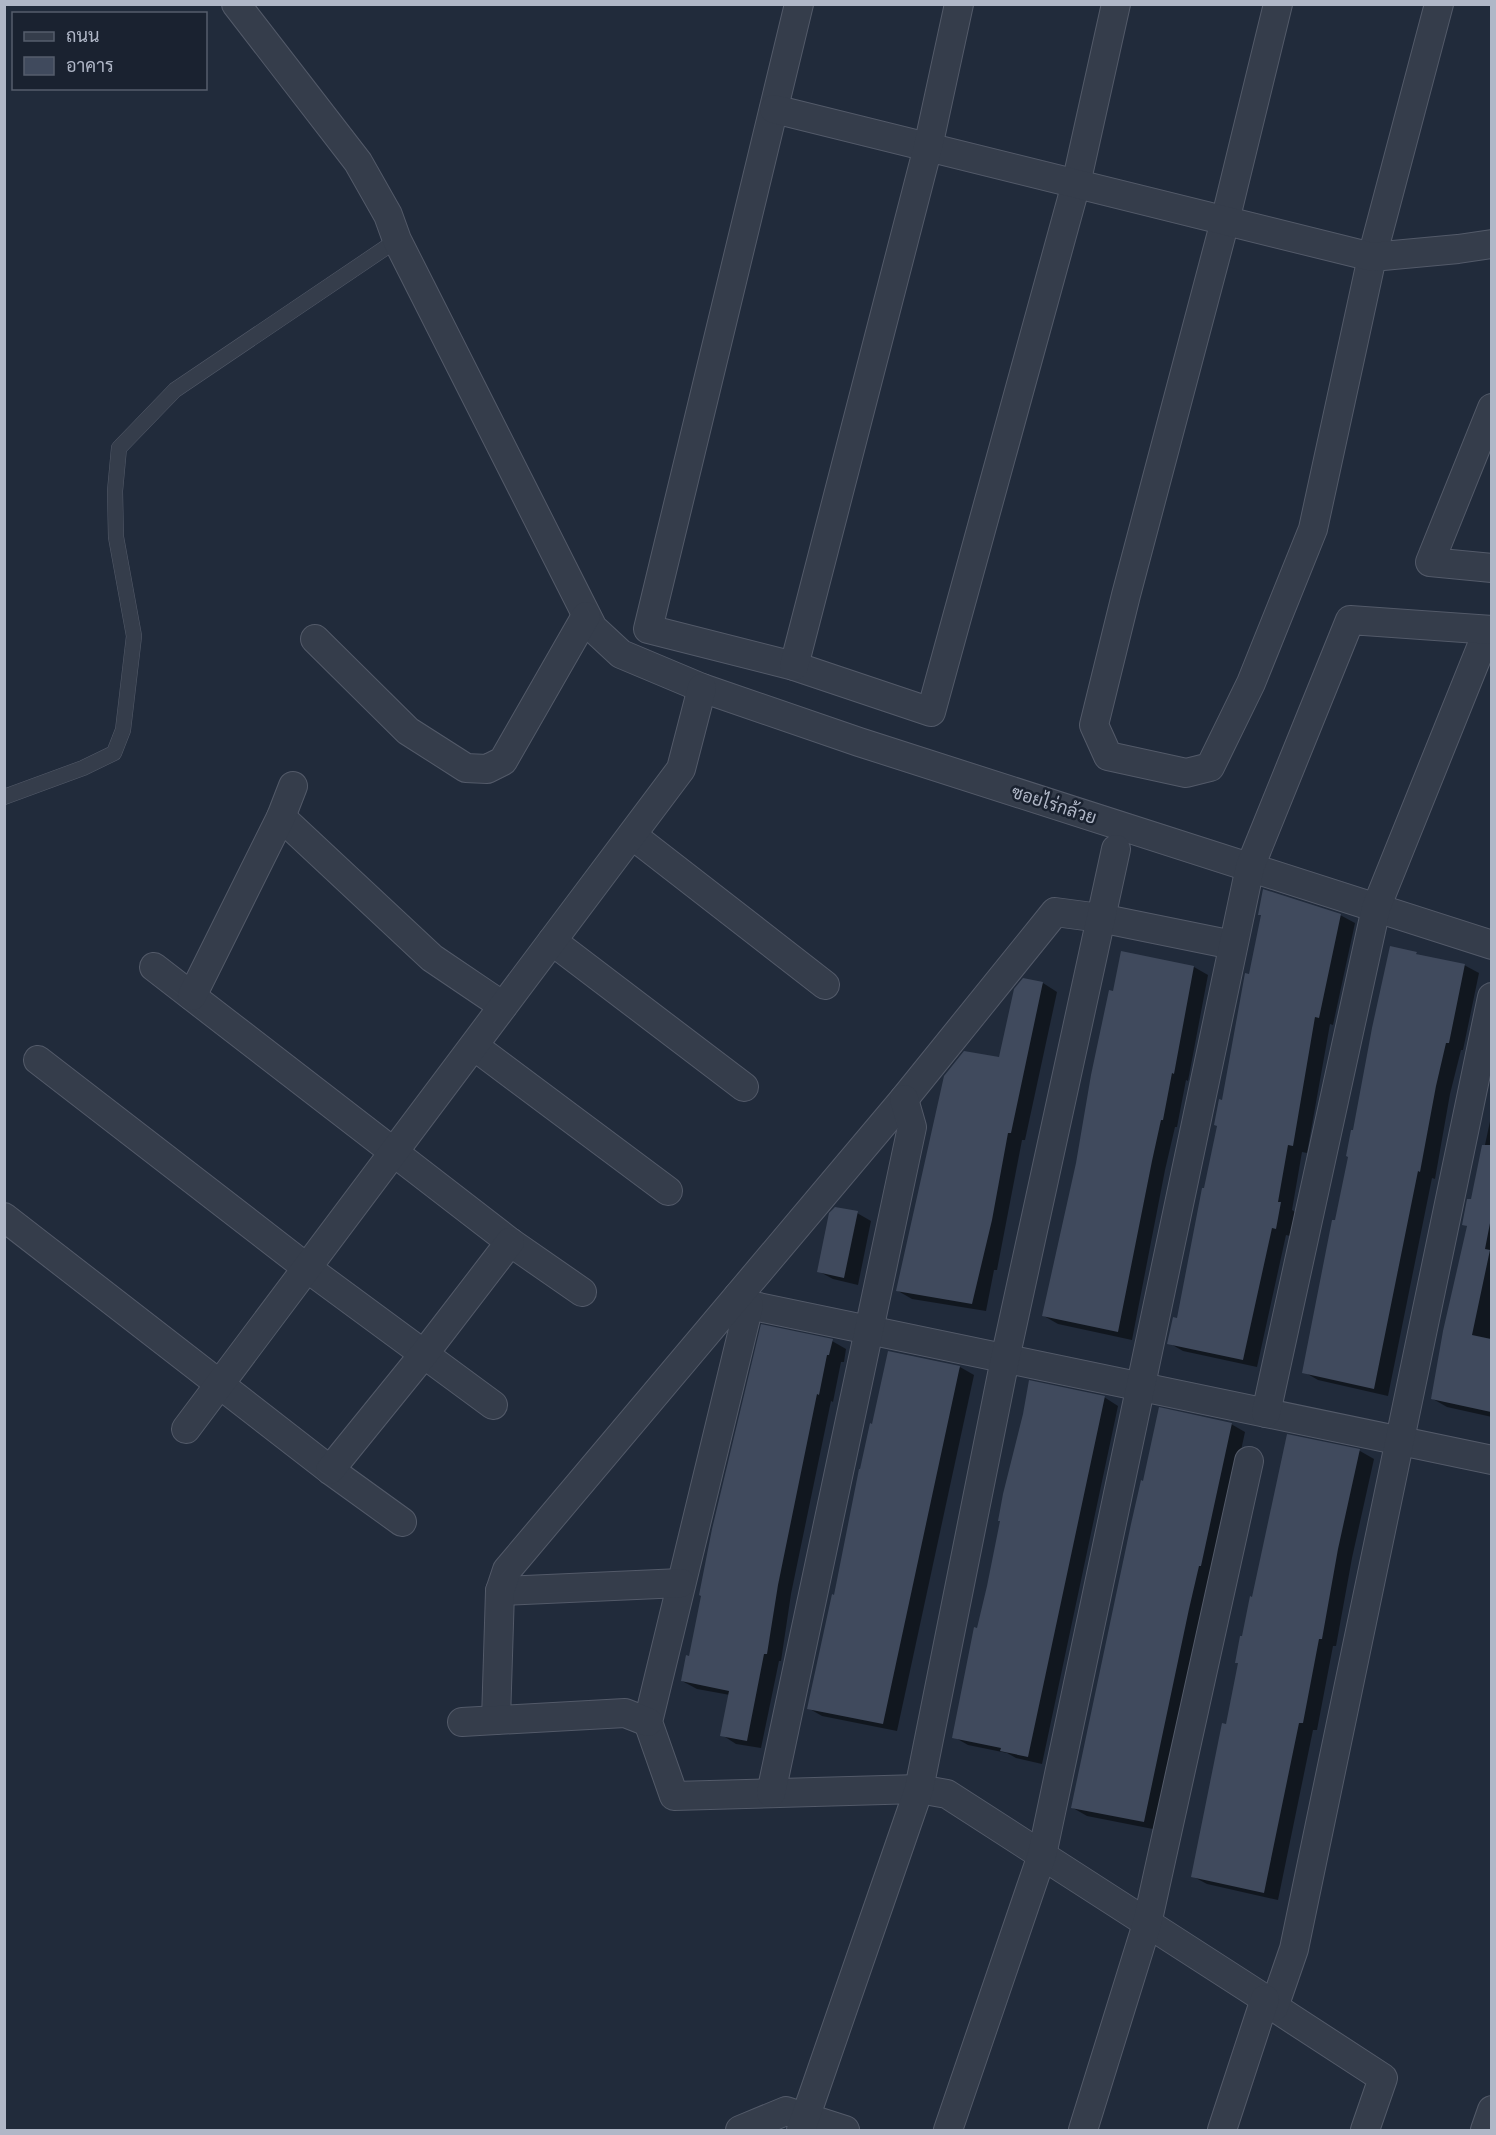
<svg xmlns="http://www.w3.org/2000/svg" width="1496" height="2135" font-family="'Golos Text',Sarabun,sans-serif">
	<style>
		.shadow { fill: #0007 }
		.building { fill: #404a5d }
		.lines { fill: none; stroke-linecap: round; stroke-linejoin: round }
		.service-casing { stroke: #535a69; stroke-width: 16 }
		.minor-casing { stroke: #535a69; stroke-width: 30 }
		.service { stroke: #353d4b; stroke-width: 15 }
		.minor { stroke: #353d4b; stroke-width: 28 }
		.labels { text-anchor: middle; stroke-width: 5; stroke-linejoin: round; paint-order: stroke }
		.street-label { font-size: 18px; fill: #b0b7c7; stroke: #1a2230 }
	</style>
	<rect width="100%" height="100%" fill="#212b3b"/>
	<!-- shadow -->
	<g class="shadow">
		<path d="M1340 915 1355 923 1333 1025 1330 1024 1307 1153 1302 1152 1292 1210 1295 1212 1290 1236 1286 1235 1257 1367 1183 1351 1169 1343 1178 1320 1250 975Z"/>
		<path d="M1122 953 1194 967 1208 975 1188 1081 1186 1080 1177 1127H1175L1165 1170 1132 1340 1058 1324 1044 1316Z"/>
		<path d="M1416 954 1422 957 1464 965 1479 973 1463 1050H1461L1450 1094 1435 1179 1432 1178 1388 1396 1318 1380 1304 1372 1354 1132Z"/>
		<path d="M1043 983 1057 992 1025 1140H1022L997 1270H994L986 1311 912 1299 898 1291 1001 1059Z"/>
		<path d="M1492 1112V1417L1447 1407 1433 1399 1468 1227 1464 1224 1473 1201Z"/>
		<path d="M857 1213 871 1221 858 1285 833 1279 818 1271Z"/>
		<path d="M832 1341 846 1349 844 1362H841L833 1402 831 1401 791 1594 781 1661H779L761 1748 736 1744 722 1735 730 1695 697 1689 682 1681 690 1657Z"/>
		<path d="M960 1367 974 1375 897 1731 822 1716 808 1708 835 1596Z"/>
		<path d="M1104 1397 1118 1406 1042 1764 1016 1758 1007 1753 968 1745 954 1737 978 1629Z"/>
		<path d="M1231 1424 1245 1432 1158 1830 1087 1816 1073 1808Z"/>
		<path d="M1288 1436 1360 1451 1374 1459 1352 1558 1336 1646H1333L1317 1730H1313L1278 1900 1207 1884 1192 1876 1227 1725Z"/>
	</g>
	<!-- building -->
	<g class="building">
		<path d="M1263 889 1341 914 1319 1018 1315 1017 1293 1146 1288 1145 1278 1202H1281L1276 1229 1272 1228 1243 1360 1167 1344 1173 1317 1177 1318 1202 1188H1204L1217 1126 1214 1125 1219 1099 1222 1100 1245 973 1249 974 1261 915H1258Z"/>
		<path d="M1390 946 1417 952 1416 954 1465 964 1449 1043H1446L1436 1086 1420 1172 1418 1171 1374 1389 1302 1373 1332 1220H1335L1348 1157 1346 1156 1351 1130H1353L1372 1028Z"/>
		<path d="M1121 951 1194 966 1174 1074 1172 1073 1163 1120H1161L1152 1161 1118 1332 1042 1316 1076 1163 1091 1075 1109 990 1113 991Z"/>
		<path d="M1023 978 1043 982 1011 1133H1008L992 1220 972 1304 896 1291 944 1076 964 1051 999 1057 1014 989Z"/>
		<path d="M1482 1145H1491V1218L1485 1249 1490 1250 1472 1335 1491 1339V1412L1431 1399 1443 1331 1467 1226 1462 1225 1467 1199H1471Z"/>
		<path d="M835 1207 858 1211 844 1278 817 1272 829 1213Z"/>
		<path d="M761 1324 833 1339 829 1355H827L819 1395 817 1394 778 1585 767 1654H764L747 1741 720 1736 729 1691 681 1681 686 1655 689 1656 701 1596 699 1595 712 1529Z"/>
		<path d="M888 1351 960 1366 883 1724 807 1709 832 1594 834 1595 859 1469H860L870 1423 872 1424Z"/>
		<path d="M1029 1380 1105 1396 1028 1757 1000 1751 1001 1748 952 1738 974 1627 977 1628 987 1586 1000 1521H998L1003 1494 1023 1414Z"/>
		<path d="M1159 1407 1232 1423 1201 1566H1199L1189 1609 1144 1822 1071 1808 1131 1524 1141 1480 1143 1481Z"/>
		<path d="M1287 1434 1360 1449 1338 1549 1322 1639H1319L1303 1723H1299L1264 1893 1191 1877 1222 1723 1226 1724 1238 1663H1235L1240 1636H1242L1250 1596 1252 1597Z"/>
	</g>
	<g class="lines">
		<defs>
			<path id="service" d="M4 797 83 768 114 753 123 730 134 636 116 537 115 491 119 448 175 390 397 240"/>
			<g id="minor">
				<path d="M236 4 358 162 388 215 397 240 593 628 621 654 702 688 859 742 1492 945"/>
				<path d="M799 4 648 629 794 666 931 712 1076 184 1116 4"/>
				<path d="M1278 4 1225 221 1126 595 1094 725 1108 756 1186 773 1210 767 1251 683 1313 529 1372 257 1439 4"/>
				<path d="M774 109 1372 257 1458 249 1492 244"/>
				<path d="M1492 408 1430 562 1492 568"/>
				<path d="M315 639 408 731 466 768 487 769 503 761 586 616"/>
				<path d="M794 666 928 147 959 4"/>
				<path d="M281 817 432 958 503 1006"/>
				<path d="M632 835 825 985"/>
				<path d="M552 941 744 1087"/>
				<path d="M154 967 510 1242 582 1292"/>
				<path d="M192 996 281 817 293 786"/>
				<path d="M474 1046 668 1191"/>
				<path d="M38 1060 307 1268 493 1405"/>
				<path d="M4 1217 330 1470 402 1522"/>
				<path d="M738 1296 749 1305 1492 1460"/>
				<path d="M749 1305 648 1722 674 1796 919 1789 947 1794 1265 1999 1274 2007 1383 2078 1365 2130"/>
				<path d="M1266 1413 1376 908 1488 630"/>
				<path d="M186 1429 681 769 702 688"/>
				<path d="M330 1470 424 1354 510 1242"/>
				<path d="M500 1591 681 1583"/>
				<path d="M496 1720 500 1591 507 1570 904 1099 1055 912 1100 918 1233 945"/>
				<path d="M462 1722 625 1713 648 1722"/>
				<path d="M771 1793 912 1127 904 1099"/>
				<path d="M1274 2007 1294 1949 1492 997"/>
				<path d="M740 2130 786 2111 845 2130"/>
				<path d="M801 2130 919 1789 1005 1359 1116 849"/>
				<path d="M948 2130 1042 1855 1250 867 1350 620 1492 630"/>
				<path d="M1083 2130 1147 1924 1249 1461"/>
				<path d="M1222 2130 1265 1999"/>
				<path d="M1485 2130 1492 2110"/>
			</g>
		</defs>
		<!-- service casing -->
		<use href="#service" class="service-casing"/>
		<!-- minor casing -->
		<use href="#minor" class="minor-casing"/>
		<!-- service -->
		<use href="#service" class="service"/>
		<!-- minor -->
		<use href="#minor" class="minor"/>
	</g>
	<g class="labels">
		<!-- street labels -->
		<g class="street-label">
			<text transform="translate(1054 805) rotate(18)" y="6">ซอยไร่กล้วย</text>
		</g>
	</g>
	<!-- border -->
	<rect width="1496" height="2135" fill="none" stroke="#b0b7c7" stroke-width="12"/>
	<!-- legend -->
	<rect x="12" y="12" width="195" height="78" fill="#1a2230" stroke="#565e6c" stroke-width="1.5"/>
	<rect x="24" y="32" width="30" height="9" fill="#353d4b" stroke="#565e6c" stroke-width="1.5"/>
	<text x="66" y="42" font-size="18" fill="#b0b7c7">ถนน</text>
	<rect x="24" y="57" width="30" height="18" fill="#404a5d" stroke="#565e6c" stroke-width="1.5"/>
	<text x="66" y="72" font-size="18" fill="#b0b7c7">อาคาร</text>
</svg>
